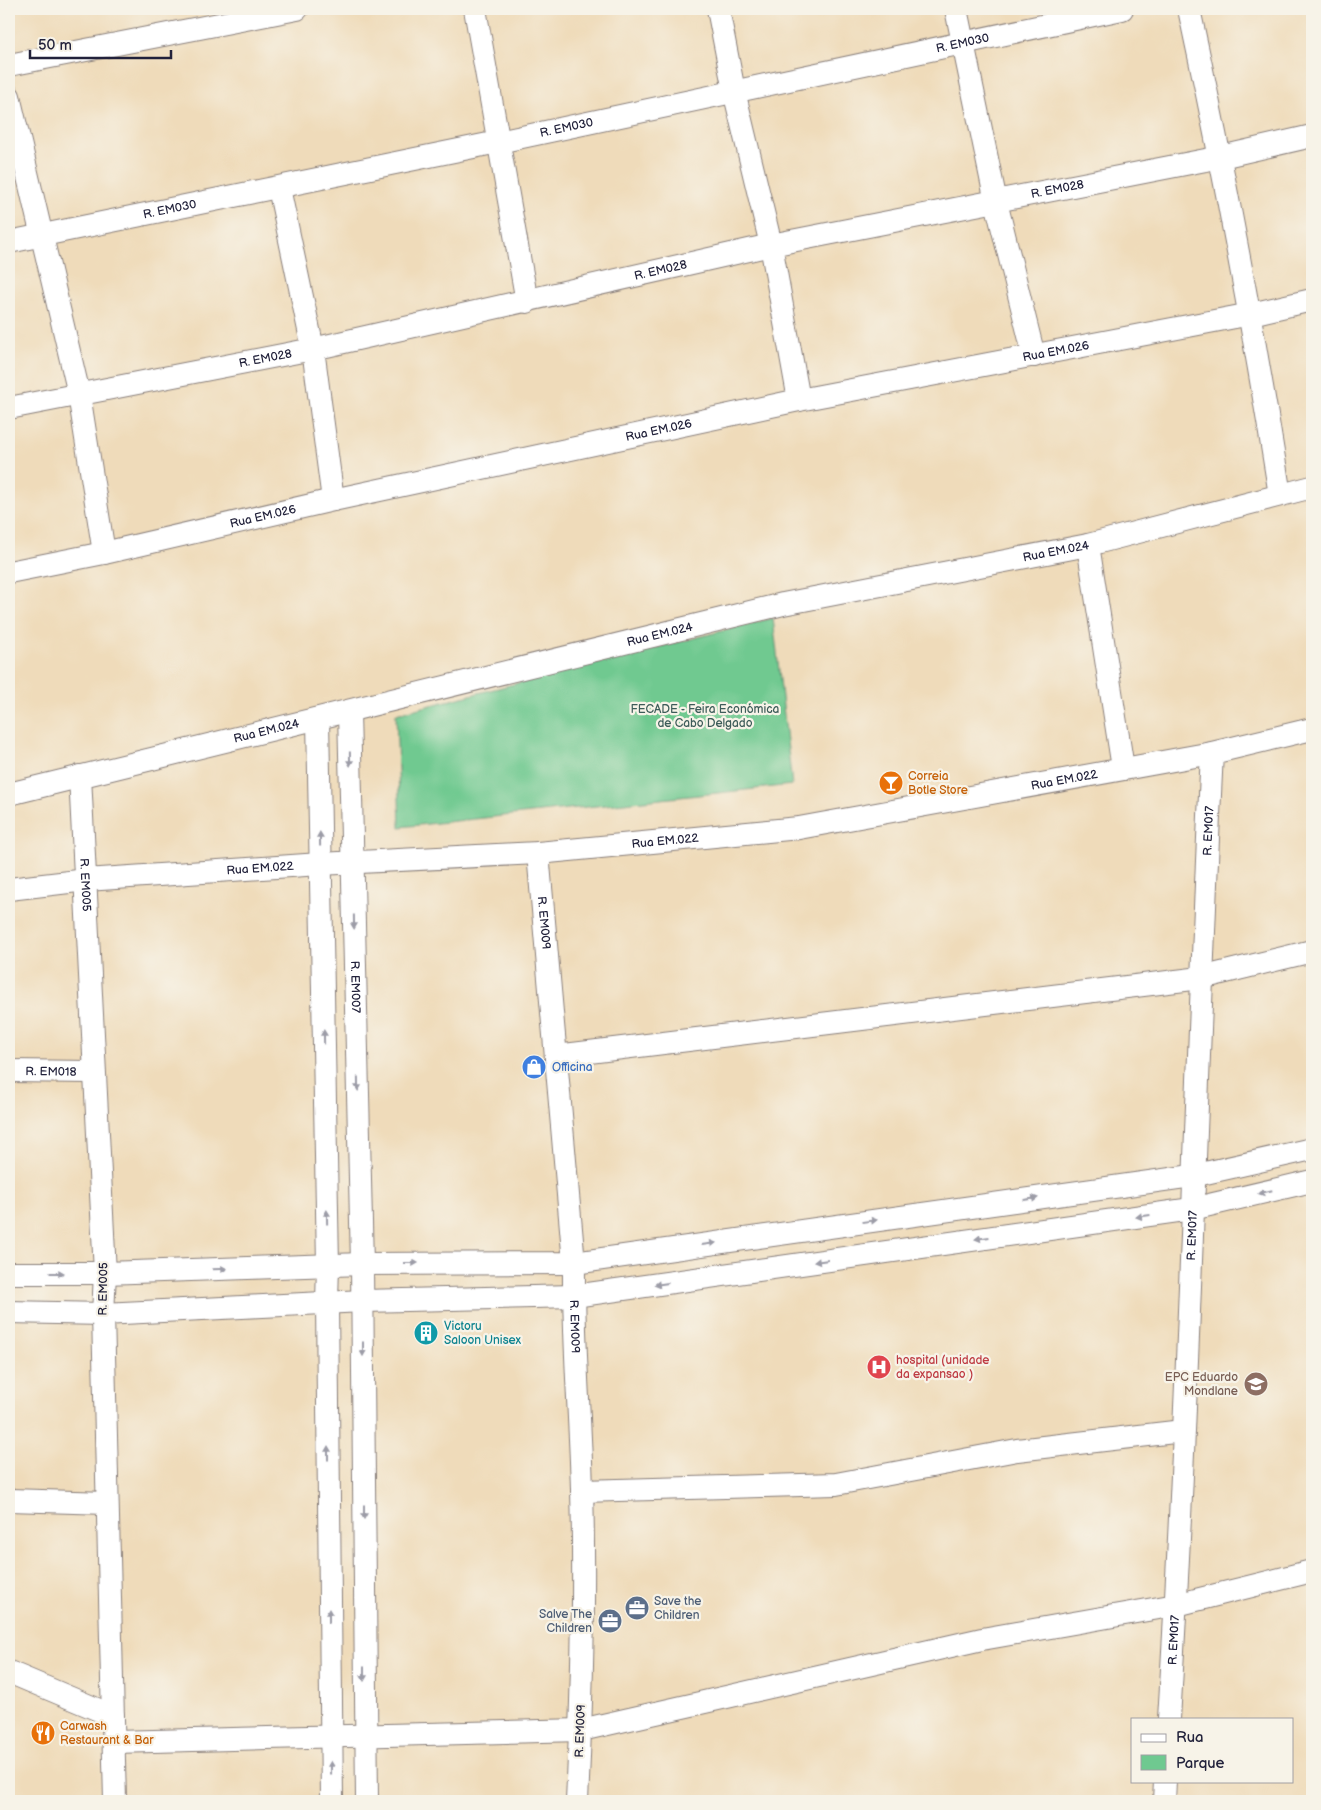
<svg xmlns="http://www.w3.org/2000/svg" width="1321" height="1810" font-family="'Balsamiq Sans',sans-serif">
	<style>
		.green { fill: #6fc990; stroke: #487666 }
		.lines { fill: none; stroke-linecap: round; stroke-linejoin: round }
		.minor-casing { stroke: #887e7a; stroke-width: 24 }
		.minor { stroke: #fff; stroke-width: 22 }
		.oneway { fill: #9c9ca7 }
		.labels { text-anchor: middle; stroke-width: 4.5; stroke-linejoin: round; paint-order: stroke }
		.street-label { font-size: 12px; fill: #22223b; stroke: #f7f3e8 }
		.park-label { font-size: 12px; fill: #3d5c59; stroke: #f7f3e8 }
		.food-label { font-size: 12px; fill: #c56008; stroke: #f7f3e8; text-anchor: start }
		.shop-label { font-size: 12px; fill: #366cbe; stroke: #f7f3e8; text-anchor: start }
		.culture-label { font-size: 12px; fill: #0d838f; stroke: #f7f3e8; text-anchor: start }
		.health-label { font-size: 12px; fill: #be3a42; stroke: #f7f3e8; text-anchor: start }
		.education-label { font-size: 12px; fill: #785e54; stroke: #f7f3e8; text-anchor: end }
		.service-label { font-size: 12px; fill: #4e5e75; stroke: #f7f3e8; text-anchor: start }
	</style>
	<rect width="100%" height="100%" fill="#f7f3e8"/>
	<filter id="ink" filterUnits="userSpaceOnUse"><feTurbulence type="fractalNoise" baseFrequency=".02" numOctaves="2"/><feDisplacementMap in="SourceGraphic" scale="10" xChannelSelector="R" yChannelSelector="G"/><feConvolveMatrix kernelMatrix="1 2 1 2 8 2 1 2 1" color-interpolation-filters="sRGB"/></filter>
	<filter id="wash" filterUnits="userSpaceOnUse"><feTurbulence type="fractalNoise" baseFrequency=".0096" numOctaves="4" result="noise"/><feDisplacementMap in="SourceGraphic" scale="20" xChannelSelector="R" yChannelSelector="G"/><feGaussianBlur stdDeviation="1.12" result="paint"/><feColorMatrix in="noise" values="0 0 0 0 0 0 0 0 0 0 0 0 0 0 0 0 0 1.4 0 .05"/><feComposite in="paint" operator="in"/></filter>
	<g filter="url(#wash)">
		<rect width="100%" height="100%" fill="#efdbba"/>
		<!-- green -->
		<path class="green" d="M773 618 792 785 400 827 396 714Z"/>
	</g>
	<g filter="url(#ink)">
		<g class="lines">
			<defs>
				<g id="minor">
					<path d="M475 9 527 302"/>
					<path d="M718 9 734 91 771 245 799 400"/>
					<path d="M956 9 996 202 1034 356"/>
					<path d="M1189 9C1224 170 1254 332 1280 495"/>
					<path d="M9 65 297 9"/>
					<path d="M9 96 79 394 104 553"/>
					<path d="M279 188 313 349 333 500"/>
					<path id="s1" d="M9 242 498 142 1122 9"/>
					<path id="s2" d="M9 408 313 349 771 245 1221 157 1312 136"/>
					<path d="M1088 545 1123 768"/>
					<path id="s3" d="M9 572 104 553 333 500 799 400 1251 314 1312 300"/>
					<path id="s4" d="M349 711 362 1264 367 1801"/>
					<path d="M318 719 328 1265 327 1302 332 1801"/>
					<path id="s5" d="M80 776 105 1273 103 1314 115 1801"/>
					<path id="s6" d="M9 794 783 604 1088 545 1312 487"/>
					<path id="s7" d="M538 853 574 1263C573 1339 580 1414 582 1490 585 1593 582 1698 577 1801"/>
					<path id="s8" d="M9 889 86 880 320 864 538 853 799 828 1212 753 1312 729"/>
					<path d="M556 1056 1201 978 1312 951"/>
					<path id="s9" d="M9 1071 93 1072"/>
					<path d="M9 1273H105L362 1264 574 1263 1192 1176 1312 1149"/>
					<path d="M9 1312 103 1314 363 1301 574 1296 1192 1209 1312 1181"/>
					<path d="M582 1491 836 1484 1017 1450 1183 1431"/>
					<path d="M9 1500 107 1503"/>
					<path d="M9 1672 113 1716"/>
					<path id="s10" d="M1169 1719C1189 1397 1196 1075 1212 753"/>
					<path d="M114 1742 581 1730 982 1639 1176 1605 1312 1571"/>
					<path d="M1164 1801 1165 1781"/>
				</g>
			</defs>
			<!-- minor casing -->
			<use href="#minor" class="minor-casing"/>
			<!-- minor -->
			<use href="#minor" class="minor"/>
		</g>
		<!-- one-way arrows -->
		<defs><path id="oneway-solid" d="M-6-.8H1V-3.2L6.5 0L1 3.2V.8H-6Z" transform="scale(1.25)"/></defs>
		<g class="oneway">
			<use href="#oneway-solid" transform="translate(350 759) rotate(89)"/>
			<use href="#oneway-solid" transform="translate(320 839) rotate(-91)"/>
			<use href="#oneway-solid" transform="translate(354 922) rotate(89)"/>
			<use href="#oneway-solid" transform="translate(324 1037) rotate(-91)"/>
			<use href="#oneway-solid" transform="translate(358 1084) rotate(89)"/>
			<use href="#oneway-solid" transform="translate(1265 1192) rotate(167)"/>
			<use href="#oneway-solid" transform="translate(1031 1199) rotate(-8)"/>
			<use href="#oneway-solid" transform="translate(1143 1216) rotate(172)"/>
			<use href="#oneway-solid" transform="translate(327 1217) rotate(-91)"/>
			<use href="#oneway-solid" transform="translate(870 1221) rotate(-8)"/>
			<use href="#oneway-solid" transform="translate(982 1238) rotate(172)"/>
			<use href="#oneway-solid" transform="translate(709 1244) rotate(-8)"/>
			<use href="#oneway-solid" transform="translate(821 1261) rotate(172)"/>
			<use href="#oneway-solid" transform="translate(411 1263)"/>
			<use href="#oneway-solid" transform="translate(220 1269) rotate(-2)"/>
			<use href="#oneway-solid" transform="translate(57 1273)"/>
			<use href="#oneway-solid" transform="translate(661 1284) rotate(172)"/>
			<use href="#oneway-solid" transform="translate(363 1349) rotate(90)"/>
			<use href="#oneway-solid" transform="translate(328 1453) rotate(-90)"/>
			<use href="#oneway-solid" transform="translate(364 1512) rotate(90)"/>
			<use href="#oneway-solid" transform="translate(329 1616) rotate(-90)"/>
			<use href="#oneway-solid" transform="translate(364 1674) rotate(90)"/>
			<use href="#oneway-solid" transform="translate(331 1768) rotate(-91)"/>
		</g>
	</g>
	<!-- icons -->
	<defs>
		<symbol id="bar-disc" viewBox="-11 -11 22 22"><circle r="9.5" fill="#e8710a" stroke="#f7f3e8"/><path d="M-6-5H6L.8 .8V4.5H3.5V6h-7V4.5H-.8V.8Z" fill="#fff"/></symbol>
		<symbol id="shop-disc" viewBox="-11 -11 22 22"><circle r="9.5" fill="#3f7fe0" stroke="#f7f3e8"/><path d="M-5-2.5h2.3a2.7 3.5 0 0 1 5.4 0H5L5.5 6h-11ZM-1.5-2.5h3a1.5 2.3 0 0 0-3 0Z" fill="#fff"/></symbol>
		<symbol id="building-disc" viewBox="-11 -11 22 22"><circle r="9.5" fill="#0f9aa8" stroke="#f7f3e8"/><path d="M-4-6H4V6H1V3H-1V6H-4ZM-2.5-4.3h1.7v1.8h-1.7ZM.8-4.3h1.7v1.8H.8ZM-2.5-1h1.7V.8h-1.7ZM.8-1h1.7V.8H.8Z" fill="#fff"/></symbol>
		<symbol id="hospital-disc" viewBox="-11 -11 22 22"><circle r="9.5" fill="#e0444e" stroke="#f7f3e8"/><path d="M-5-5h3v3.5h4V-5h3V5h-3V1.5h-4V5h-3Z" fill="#fff"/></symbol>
		<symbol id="school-disc" viewBox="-11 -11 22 22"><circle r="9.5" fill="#8d6e63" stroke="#f7f3e8"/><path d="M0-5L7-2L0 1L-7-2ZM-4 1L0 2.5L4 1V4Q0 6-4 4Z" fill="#fff"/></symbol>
		<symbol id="office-disc" viewBox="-11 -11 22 22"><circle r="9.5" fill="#5c6f8a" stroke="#f7f3e8"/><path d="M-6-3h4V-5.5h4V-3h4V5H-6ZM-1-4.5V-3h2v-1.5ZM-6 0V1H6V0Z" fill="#fff"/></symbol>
		<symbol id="restaurant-disc" viewBox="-11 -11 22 22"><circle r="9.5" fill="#e8710a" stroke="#f7f3e8"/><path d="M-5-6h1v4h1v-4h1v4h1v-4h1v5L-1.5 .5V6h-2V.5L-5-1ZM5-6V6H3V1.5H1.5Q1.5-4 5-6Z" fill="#fff"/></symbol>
	</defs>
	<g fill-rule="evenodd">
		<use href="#bar-disc" x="877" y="769" width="28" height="28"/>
		<use href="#shop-disc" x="520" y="1053" width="28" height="28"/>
		<use href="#building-disc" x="412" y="1319" width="28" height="28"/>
		<use href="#hospital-disc" x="865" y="1353" width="28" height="28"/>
		<use href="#school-disc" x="1242" y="1370" width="28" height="28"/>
		<use href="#office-disc" x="623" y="1594" width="28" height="28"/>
		<use href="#office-disc" x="596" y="1607" width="28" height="28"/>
		<use href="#restaurant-disc" x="29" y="1719" width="28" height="28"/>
	</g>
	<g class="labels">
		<!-- street labels -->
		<g class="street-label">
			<text dy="4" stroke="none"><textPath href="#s1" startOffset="974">R. EM030</textPath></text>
			<text dy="4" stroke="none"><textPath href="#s1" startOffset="569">R. EM030</textPath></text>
			<text dy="4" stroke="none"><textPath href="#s2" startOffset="1071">R. EM028</textPath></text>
			<text dy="4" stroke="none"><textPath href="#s1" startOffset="164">R. EM030</textPath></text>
			<text dy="4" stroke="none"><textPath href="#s2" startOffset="666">R. EM028</textPath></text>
			<text dy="4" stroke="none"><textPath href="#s3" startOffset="1070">Rua EM.026</textPath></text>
			<text dy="4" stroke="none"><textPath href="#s2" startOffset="261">R. EM028</textPath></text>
			<text dy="4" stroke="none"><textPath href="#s3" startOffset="665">Rua EM.026</textPath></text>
			<text dy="4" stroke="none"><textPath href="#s3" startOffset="260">Rua EM.026</textPath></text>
			<text dy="4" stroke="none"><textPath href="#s6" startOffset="1075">Rua EM.024</textPath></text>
			<text dy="4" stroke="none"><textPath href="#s6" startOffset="670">Rua EM.024</textPath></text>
			<text dy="4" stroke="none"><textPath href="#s6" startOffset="265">Rua EM.024</textPath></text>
			<text dy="4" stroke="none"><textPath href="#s8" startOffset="1062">Rua EM.022</textPath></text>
			<text dy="4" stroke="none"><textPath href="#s10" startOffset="889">R. EM017</textPath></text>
			<text dy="4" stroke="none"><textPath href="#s8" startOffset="658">Rua EM.022</textPath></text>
			<text dy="4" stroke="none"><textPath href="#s8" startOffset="252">Rua EM.022</textPath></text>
			<text dy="4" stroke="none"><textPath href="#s5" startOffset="109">R. EM005</textPath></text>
			<text dy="4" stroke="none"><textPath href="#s7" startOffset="70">R. EM009</textPath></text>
			<text dy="4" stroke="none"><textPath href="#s4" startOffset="276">R. EM007</textPath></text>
			<text dy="4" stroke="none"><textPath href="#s9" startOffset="42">R. EM018</textPath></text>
			<text dy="4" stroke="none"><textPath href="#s10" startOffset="484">R. EM017</textPath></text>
			<text transform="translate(103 1289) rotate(-89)" y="4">R. EM005</text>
			<text dy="4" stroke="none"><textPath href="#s7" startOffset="475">R. EM009</textPath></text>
			<text dy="4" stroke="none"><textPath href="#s10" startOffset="79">R. EM017</textPath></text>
			<text transform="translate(580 1731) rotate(-88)" y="4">R. EM009</text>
		</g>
		<!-- park labels -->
		<g class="park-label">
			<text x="705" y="713">FECADE - Feira Económica<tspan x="705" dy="14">de Cabo Delgado</tspan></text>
		</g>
		<!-- food labels -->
		<g class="food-label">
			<text x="908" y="780">Correia<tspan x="908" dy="14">Botle Store</tspan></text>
			<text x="60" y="1730">Carwash<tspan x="60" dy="14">Restaurant &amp; Bar</tspan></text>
		</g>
		<!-- shop labels -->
		<g class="shop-label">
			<text x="552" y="1071">Officina</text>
		</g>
		<!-- culture labels -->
		<g class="culture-label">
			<text x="444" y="1330">Victoru<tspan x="444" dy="14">Saloon Unisex</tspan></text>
		</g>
		<!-- health labels -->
		<g class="health-label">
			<text x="896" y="1364">hospital (unidade<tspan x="896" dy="14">da expansao )</tspan></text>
		</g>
		<!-- education labels -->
		<g class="education-label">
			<text x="1238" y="1381">EPC Eduardo<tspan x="1238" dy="14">Mondlane</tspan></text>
		</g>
		<!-- service labels -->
		<g class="service-label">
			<text x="654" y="1605">Save the<tspan x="654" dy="14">Children</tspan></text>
			<text x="592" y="1618" text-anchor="end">Salve The<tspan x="592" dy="14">Children</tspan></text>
		</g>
	</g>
	<!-- margin -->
	<rect width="1321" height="1810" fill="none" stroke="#f7f3e8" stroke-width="30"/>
	<!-- legend -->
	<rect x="1131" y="1718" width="162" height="65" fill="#f7f3e8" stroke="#a29fa3"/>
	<rect x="1141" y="1734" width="25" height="8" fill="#ffffff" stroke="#a29fa3"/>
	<text x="1176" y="1742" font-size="15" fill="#22223b">Rua</text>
	<rect x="1141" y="1755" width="25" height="15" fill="#6fc990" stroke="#a29fa3"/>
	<text x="1176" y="1768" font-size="15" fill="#22223b">Parque</text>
	<!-- scale -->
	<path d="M30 50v8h141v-8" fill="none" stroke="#22223b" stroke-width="2.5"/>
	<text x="38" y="50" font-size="15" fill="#22223b" stroke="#f7f3e8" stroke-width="4" paint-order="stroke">50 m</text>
</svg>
